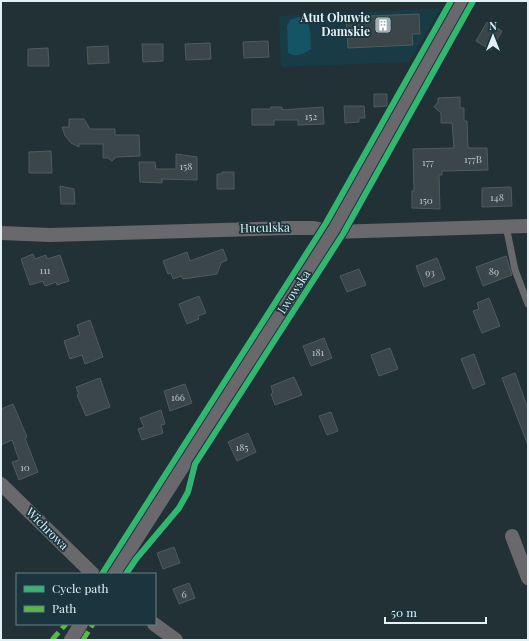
<svg xmlns="http://www.w3.org/2000/svg" width="529" height="641" font-family="'Playfair Display',serif">
	<style>
		.built { fill: #193b45 }
		.water { fill: #145464 }
		.building { fill: #3a4649; stroke: #4f5b5f }
		.lines { fill: none; stroke-linecap: round; stroke-linejoin: round }
		.service { stroke: #69686c; stroke-width: 7 }
		.minor { stroke: #69686c; stroke-width: 14 }
		.quiet { stroke: #58b947; stroke-width: 5; stroke-dasharray: 10 5; stroke-linecap: butt }
		.cycleway-casing { stroke: #1a353d; stroke-width: 8 }
		.cycleway { stroke: #33b770; stroke-width: 6 }
		.labels { text-anchor: middle; stroke-width: 3.5; stroke-linejoin: round; paint-order: stroke }
		.number-label { font-size: 10px; fill: #b8c6cb }
		.poi-label { font-size: 12px; font-weight: bold; fill: #e2f1f6; stroke: #1a353d; text-anchor: end }
		.street-label { font-size: 12px; fill: #e2f1f6; stroke: #1a353d }
	</style>
	<rect width="100%" height="100%" fill="#223135"/>
	<!-- built -->
	<path class="built" d="M441 8 409 62 281 67 279 16Z"/>
	<!-- water -->
	<path class="water" d="M299 17C313 21 310 36 311 49 303 54 297 58 288 53L287 26 290 20Z"/>
	<!-- building -->
	<g class="building">
		<path d="M419 14 420 34H412L413 45 348 48 346 17Z"/>
		<path d="M487 22 502 31 491 50 476 41Z"/>
		<path d="M268 41 269 57 244 58 243 42Z"/>
		<path d="M210 43 211 59 186 60 185 44Z"/>
		<path d="M142 44H163V61L143 62Z"/>
		<path d="M108 46 109 63 88 64 87 47Z"/>
		<path d="M48 48 49 66H28V49Z"/>
		<path d="M374 94H387V106L374 107Z"/>
		<path d="M460 97V108H464V121H467L468 148H487L488 170 442 171V175H439L440 209 412 208V191H414L413 149 454 148 452 123H441V113L434 107 438 102V98Z"/>
		<path d="M344 106H364L365 118H359V122L345 123Z"/>
		<path d="M271 107H282V110L323 107 324 124 298 125V120H274V125H252V109H271Z"/>
		<path d="M69 119H84L90 129H115V135H139L140 156 116 157 112 161 108 158H103V144H79V147L71 143 65 136 62 127H69Z"/>
		<path d="M51 151 52 173H29V152Z"/>
		<path d="M176 154 197 157V180L162 179V183L140 182 139 162H155L156 169H176Z"/>
		<path d="M222 172H234V189H217V174H222Z"/>
		<path d="M60 186 74 189 75 204H61Z"/>
		<path d="M511 187 512 206 482 207V188Z"/>
		<path d="M223 249 227 260 221 263 217 274 183 279 181 276 173 279 171 273 168 274 163 261 187 252 190 261Z"/>
		<path d="M33 254 35 259 46 255 47 259 60 255 69 281 57 285 56 282 45 286 43 281 30 285 21 259Z"/>
		<path d="M506 256 512 275 483 286 476 267Z"/>
		<path d="M437 258 445 279 424 287 416 266Z"/>
		<path d="M359 269 366 285 347 292 340 276Z"/>
		<path d="M199 296 206 313 198 316 199 319 187 324 179 304Z"/>
		<path d="M489 298 500 326 482 333 473 311 479 309 477 303Z"/>
		<path d="M90 320 103 357 85 364 82 355 70 359 64 341 80 335 77 325Z"/>
		<path d="M324 338 332 358 311 366 303 346Z"/>
		<path d="M390 348 398 369 379 376 371 355Z"/>
		<path d="M474 354 485 384 473 389 461 359Z"/>
		<path d="M515 373 528 409V445L502 378Z"/>
		<path d="M294 377 302 395 275 405 271 394 273 393 271 386Z"/>
		<path d="M100 378 110 407 86 416 77 395 79 394 76 387Z"/>
		<path d="M185 384 192 403 170 411 164 391Z"/>
		<path d="M13 404 27 437 25 438 38 472 19 480 12 462 19 460 12 440 1 445V409Z"/>
		<path d="M161 410 165 424 161 425 163 433 142 440 138 429 144 427 140 418Z"/>
		<path d="M331 412 338 431 327 435 319 416Z"/>
		<path d="M248 433 256 452 237 461 228 442Z"/>
		<path d="M174 547 180 563 163 569 157 553Z"/>
		<path d="M189 583 195 598 179 604 173 589Z"/>
	</g>
	<g class="lines">
		<!-- service -->
		<path class="service" d="M506 226 515 270 528 304"/>
		<!-- minor -->
		<g class="minor">
			<path d="M1 233 50 235 288 228H314L333 232 528 226"/>
			<path d="M1 484 93 574"/>
			<path d="M512 536 528 578"/>
			<path d="M114 574 333 232 462 1"/>
			<path d="M154 624 176 640"/>
			<path d="M71 640 81 624"/>
		</g>
		<!-- quiet -->
		<g class="quiet">
			<path d="M52 640 66 624"/>
			<path d="M83 640 93 624"/>
		</g>
		<defs>
			<g id="cycleway">
				<path d="M102 574 326 223 451 1"/>
				<path d="M126 574 136 559 179 508 188 492 195 464 343 234 473 1"/>
			</g>
		</defs>
		<!-- cycleway casing -->
		<use href="#cycleway" class="cycleway-casing"/>
		<!-- cycleway -->
		<use href="#cycleway" class="cycleway"/>
	</g>
	<!-- icons -->
	<defs>
		<symbol id="building-square" viewBox="-11 -11 22 22"><rect x="-9" y="-9" width="18" height="18" rx="4" fill="#9faeb2" stroke="#1a353d"/><path d="M-4-6H4V6H1V3H-1V6H-4ZM-2.5-4.3h1.7v1.8h-1.7ZM.8-4.3h1.7v1.8H.8ZM-2.5-1h1.7V.8h-1.7ZM.8-1h1.7V.8H.8Z" fill="#fff"/></symbol>
	</defs>
	<g fill-rule="evenodd">
		<use href="#building-square" x="373" y="15" width="20" height="20"/>
	</g>
	<g class="labels">
		<!-- number labels -->
		<g class="number-label">
			<text x="311" y="120">152</text>
			<text x="473" y="163">177B</text>
			<text x="428" y="166">177</text>
			<text x="186" y="170">158</text>
			<text x="497" y="201">148</text>
			<text x="426" y="204">150</text>
			<text x="45" y="274">111</text>
			<text x="494" y="275">89</text>
			<text x="430" y="276">93</text>
			<text x="318" y="356">181</text>
			<text x="178" y="401">166</text>
			<text x="242" y="451">185</text>
			<text x="25" y="471">10</text>
			<text x="184" y="598">6</text>
		</g>
		<!-- poi labels -->
		<g class="poi-label">
			<text x="370" y="22">Atut Obuwie<tspan x="370" dy="14">Damskie</tspan></text>
		</g>
		<!-- street labels -->
		<g class="street-label">
			<text transform="translate(265 228) rotate(-1)" y="4">Huculska</text>
			<text transform="translate(294 292) rotate(-57)" y="4">Lwowska</text>
			<text transform="translate(47 529) rotate(45)" y="4">Wichrowa</text>
		</g>
	</g>
	<!-- border -->
	<rect width="529" height="641" fill="none" stroke="#e2f1f6" stroke-width="4"/>
	<!-- legend -->
	<rect x="16" y="573" width="140" height="52" fill="#1a353d" stroke="#6a8087"/>
	<rect x="24" y="586" width="20" height="6" fill="#33b770" stroke="#6a8087"/>
	<text x="52" y="593" font-size="12" fill="#e2f1f6">Cycle path</text>
	<rect x="24" y="606" width="20" height="6" fill="#58b947" stroke="#6a8087"/>
	<text x="52" y="613" font-size="12" fill="#e2f1f6">Path</text>
	<!-- north arrow -->
	<g transform="translate(493 36)" stroke="#1a353d" stroke-width="3" paint-order="stroke">
	<path d="M0-3L7 15L0 10L-7 15Z" fill="#e2f1f6"/>
	<text y="-6" font-size="11" font-weight="bold" text-anchor="middle" fill="#e2f1f6">N</text>
	</g>
	<!-- scale -->
	<path d="M385 617v6h101v-6" fill="none" stroke="#e2f1f6" stroke-width="2"/>
	<text x="391" y="617" font-size="12" fill="#e2f1f6" stroke="#1a353d" stroke-width="3" paint-order="stroke">50 m</text>
</svg>
